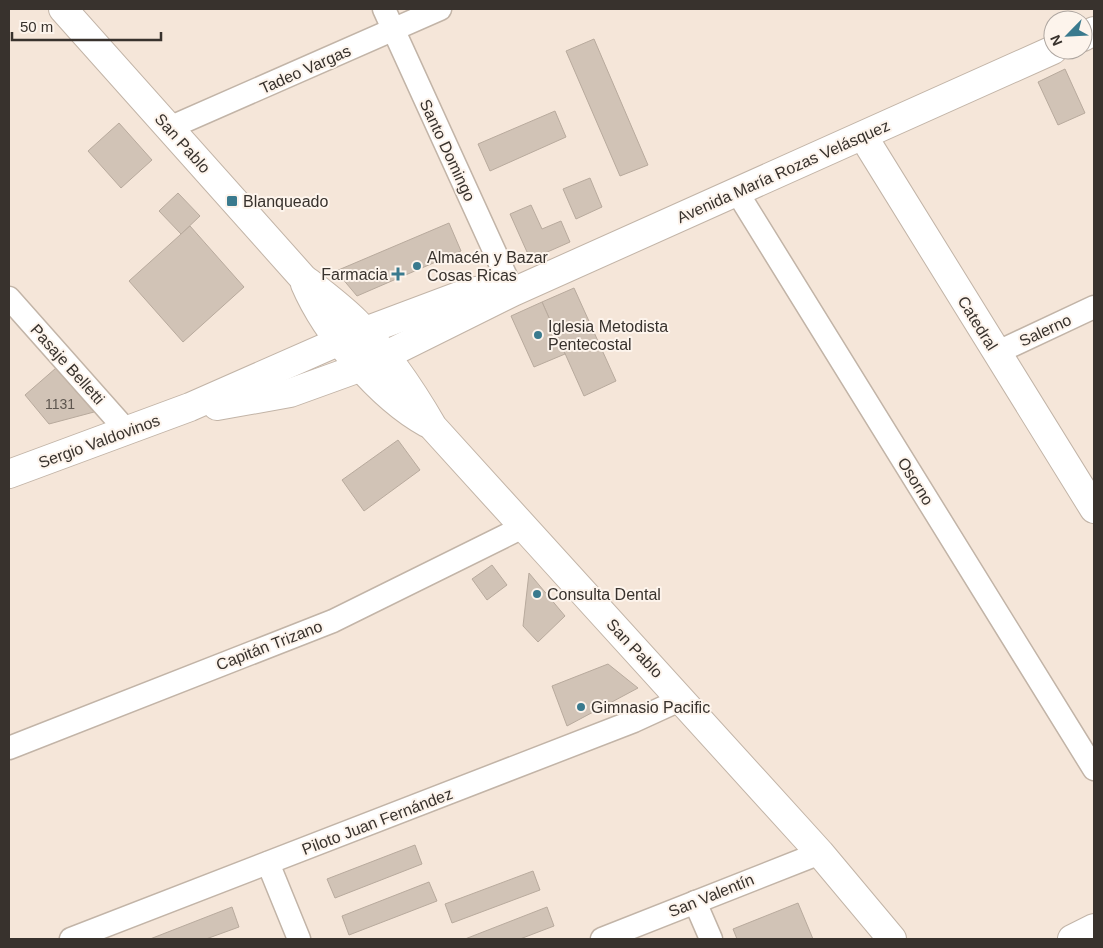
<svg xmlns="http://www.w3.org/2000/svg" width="1103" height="948" font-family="Arial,sans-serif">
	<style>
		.building { fill: #d1c3b6; stroke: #b8aa9d }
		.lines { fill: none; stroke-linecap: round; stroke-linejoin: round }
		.street-casing { stroke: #c2b4a7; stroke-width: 25 }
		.secondary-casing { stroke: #c2b4a7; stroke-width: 30 }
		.primary-casing { stroke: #c2b4a7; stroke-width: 30 }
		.street { stroke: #fff; stroke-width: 22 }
		.secondary { stroke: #fff; stroke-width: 28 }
		.primary { stroke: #fff; stroke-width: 28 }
		.poi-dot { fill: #3a7a8e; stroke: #fdf4ec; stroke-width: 2 }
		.labels { text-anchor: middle; stroke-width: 4; stroke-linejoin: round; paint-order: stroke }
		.number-label { font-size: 14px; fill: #5e564f }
		.street-label { font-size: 16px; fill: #38322d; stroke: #fdf4ec }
		.poi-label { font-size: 16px; fill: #38322d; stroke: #fdf4ec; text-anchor: start }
	</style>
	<rect width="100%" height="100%" fill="#f5e6d9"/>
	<!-- building -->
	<g class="building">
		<path d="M594 39 648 165 620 176 566 51Z"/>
		<path d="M1065 69 1085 113 1058 125 1038 82Z"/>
		<path d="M555 111 566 137 490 171 478 144Z"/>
		<path d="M119 123 152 160 121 188 88 151Z"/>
		<path d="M590 178 602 207 576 219 563 189Z"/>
		<path d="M178 193 200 216 181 234 159 211Z"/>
		<path d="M531 205 542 229 561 221 570 242 536 257 527 252 510 214Z"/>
		<path d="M449 223 461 251 357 296 336 271Z"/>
		<path d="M190 226 244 287 183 342 129 281Z"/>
		<path d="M574 288 616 381 584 396 542 302Z"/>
		<path d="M542 302 565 354 534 367 511 316Z"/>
		<path d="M56 368 94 412 49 424 25 395Z"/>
		<path d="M398 440 420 470 364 511 342 480Z"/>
		<path d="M492 565 507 585 487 600 472 579Z"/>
		<path d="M529 573 565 616 538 642 523 626Z"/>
		<path d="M608 664 638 688 567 726 552 686Z"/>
		<path d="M415 845 422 864 335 898 327 879Z"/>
		<path d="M533 871 540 890 452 923 445 904Z"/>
		<path d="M429 882 437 901 349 935 342 916Z"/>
		<path d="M798 903 813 939H737L733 929Z"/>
		<path d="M232 907 239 927 206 939H150Z"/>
		<path d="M547 907 554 926 520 939H465Z"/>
	</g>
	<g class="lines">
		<defs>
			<g id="street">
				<path d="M384 9 513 292"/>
				<path d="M169 128 440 9"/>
				<path d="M737 192 1094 769"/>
				<path d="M9 298 127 431"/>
				<path d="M996 353 1094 307"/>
				<path d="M9 748 333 621 523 527"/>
				<path d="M268 863 299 939"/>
				<path d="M695 902 711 939"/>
				<path d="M71 939 634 721 682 699"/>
				<path d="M602 939 820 853"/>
			</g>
			<g id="secondary">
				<path d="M863 136 1094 509"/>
				<path d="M217 406 290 393 362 367"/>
				<path d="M9 474 190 407 340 341"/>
				<path d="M1072 939 1094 928"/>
			</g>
			<g id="primary">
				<path d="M63 9 303 278C321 292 340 306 356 322 387 353 411 389 433 427L820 853 892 939"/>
				<path d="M1083 37 1094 31"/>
				<path d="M305 284C326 333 380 397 427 423"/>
				<path d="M349 337 469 292 495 288 509 291"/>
				<path d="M362 367 513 292 1053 50"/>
			</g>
		</defs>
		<!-- street casing -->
		<use href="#street" class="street-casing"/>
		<!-- secondary casing -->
		<use href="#secondary" class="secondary-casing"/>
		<!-- primary casing -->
		<use href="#primary" class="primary-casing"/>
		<!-- street -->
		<use href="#street" class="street"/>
		<!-- secondary -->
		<use href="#secondary" class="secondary"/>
		<!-- primary -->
		<use href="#primary" class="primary"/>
	</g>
	<!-- markers -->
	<g class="poi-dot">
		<rect x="226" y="195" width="12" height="12" rx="2.5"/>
		<circle cx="417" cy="266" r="5"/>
		<path d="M395.5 266.5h5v5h5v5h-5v5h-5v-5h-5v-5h5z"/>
		<circle cx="538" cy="335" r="5"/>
		<circle cx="537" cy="594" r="5"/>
		<circle cx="581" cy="707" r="5"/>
	</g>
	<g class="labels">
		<!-- number labels -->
		<g class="number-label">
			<text x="60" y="409">1131</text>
		</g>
		<!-- street labels -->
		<g class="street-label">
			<text transform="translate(305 69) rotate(-24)" y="6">Tadeo Vargas</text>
			<text transform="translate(183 143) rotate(48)" y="6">San Pablo</text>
			<text transform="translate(448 150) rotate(65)" y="6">Santo Domingo</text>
			<text transform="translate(783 171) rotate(-24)" y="6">Avenida María Rozas Velásquez</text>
			<text transform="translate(978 323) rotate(58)" y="6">Catedral</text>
			<text transform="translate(1045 330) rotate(-25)" y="6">Salerno</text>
			<text transform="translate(68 364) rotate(48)" y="6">Pasaje Belletti</text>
			<text transform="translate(99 441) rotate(-20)" y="6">Sergio Valdovinos</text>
			<text transform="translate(916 481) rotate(58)" y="6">Osorno</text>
			<text transform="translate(269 645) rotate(-21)" y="6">Capitán Trizano</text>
			<text transform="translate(635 648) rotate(47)" y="6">San Pablo</text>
			<text transform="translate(377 821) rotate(-21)" y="6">Piloto Juan Fernández</text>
			<text transform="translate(711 895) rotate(-22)" y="6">San Valentín</text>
		</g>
		<!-- poi labels -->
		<g class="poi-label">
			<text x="243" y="207">Blanqueado</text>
			<text x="427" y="263">Almacén y Bazar<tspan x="427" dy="18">Cosas Ricas</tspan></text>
			<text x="388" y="280" text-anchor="end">Farmacia</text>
			<text x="548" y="332">Iglesia Metodista<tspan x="548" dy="18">Pentecostal</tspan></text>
			<text x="547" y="600">Consulta Dental</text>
			<text x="591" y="713">Gimnasio Pacific</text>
		</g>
	</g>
	<!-- border -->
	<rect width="1103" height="948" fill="none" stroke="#38322d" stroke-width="20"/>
	<!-- north arrow -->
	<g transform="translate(1068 35) rotate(246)"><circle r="24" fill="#fdf4ec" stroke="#aea6a0"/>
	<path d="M0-4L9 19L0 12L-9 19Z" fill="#3a7a8e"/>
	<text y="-8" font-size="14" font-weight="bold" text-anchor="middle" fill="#38322d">N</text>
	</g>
	<!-- scale -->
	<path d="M12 32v8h149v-8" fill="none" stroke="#38322d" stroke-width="2.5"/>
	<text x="20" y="32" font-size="15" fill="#38322d" stroke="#fdf4ec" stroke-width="4" paint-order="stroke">50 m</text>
</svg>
